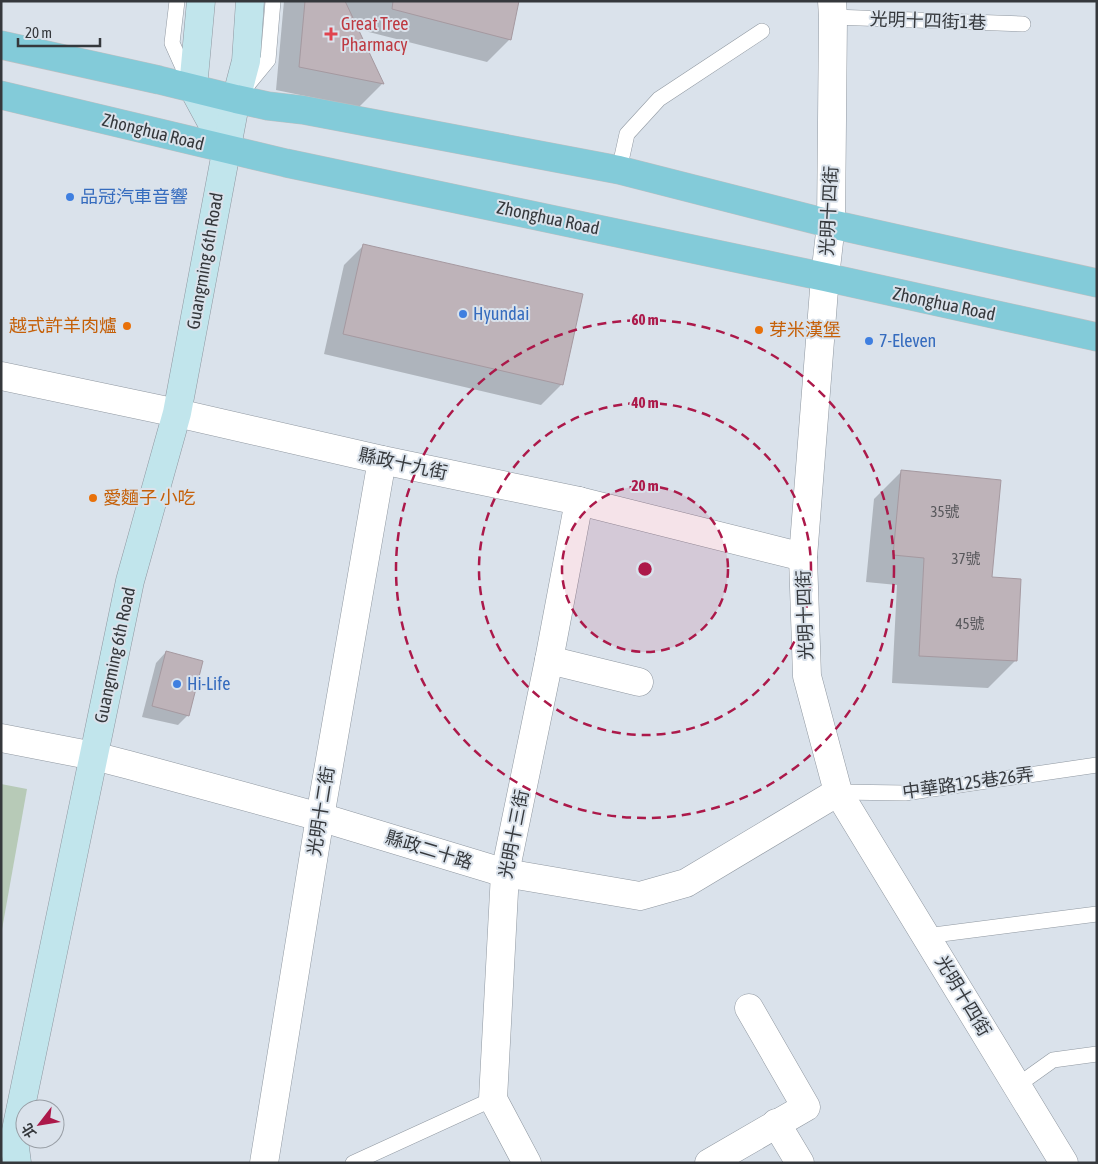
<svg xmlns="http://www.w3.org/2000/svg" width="1098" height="1164" font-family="'Asap Condensed','Noto Sans TC',sans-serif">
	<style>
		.green { fill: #b7cab7 }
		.shadow { fill: #0003 }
		.building { fill: #beb3b9; stroke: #a599a0 }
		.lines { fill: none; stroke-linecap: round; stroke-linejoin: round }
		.lane-casing { stroke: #9098a1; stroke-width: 16 }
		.street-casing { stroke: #9098a1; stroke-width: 29 }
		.secondary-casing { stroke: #9098a1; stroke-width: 29 }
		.primary-casing { stroke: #bebfc1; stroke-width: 29 }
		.lane { stroke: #fff; stroke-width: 15 }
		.street { stroke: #fff; stroke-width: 28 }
		.secondary { stroke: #c1e5ec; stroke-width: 28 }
		.primary { stroke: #83cbd9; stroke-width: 28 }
		.ring { fill: none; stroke: #ac194a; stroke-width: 2.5; stroke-dasharray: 9 6 }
		.health-dot { fill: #e0444e; stroke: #dae2eb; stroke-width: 2 }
		.shop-dot { fill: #3f7fe0; stroke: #dae2eb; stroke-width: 2 }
		.food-dot { fill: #e8710a; stroke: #dae2eb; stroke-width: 2 }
		.labels { text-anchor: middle; stroke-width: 4; stroke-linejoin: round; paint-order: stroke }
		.number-label { font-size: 15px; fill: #57575b }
		.street-label { font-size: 18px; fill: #35383c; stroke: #dae2eb }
		.health-label { font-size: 18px; fill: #be3a42; stroke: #dae2eb; text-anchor: start }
		.shop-label { font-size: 18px; fill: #366cbe; stroke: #dae2eb; text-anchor: start }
		.food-label { font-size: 18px; fill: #c56008; stroke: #dae2eb; text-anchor: start }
		.centre { fill: #ac194a; stroke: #dae2eb; stroke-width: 2.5 }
		.ring-label { font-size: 15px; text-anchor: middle; font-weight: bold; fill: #ac194a; stroke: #dae2eb; stroke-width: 4; stroke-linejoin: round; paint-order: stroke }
	</style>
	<rect width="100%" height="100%" fill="#dae2eb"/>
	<!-- green -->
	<path class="green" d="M1 784 27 789 1 935Z"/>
	<!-- shadow -->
	<g class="shadow">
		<path d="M284 1H518L510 39 487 62 357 29 382 84 359 107 276 90Z"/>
		<path d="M364 245 581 295 561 385 541 405 324 354 344 265Z"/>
		<path d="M902 471 990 579 1016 660 988 688 892 683 897 585 866 582 874 499Z"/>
		<path d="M166 652 188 715 178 725 142 717 156 663Z"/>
	</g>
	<!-- building -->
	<g class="building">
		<path d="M305 1H345L384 84 299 67Z"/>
		<path d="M393 1H519L511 40 392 9Z"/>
		<path d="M363 244 583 294 563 385 343 334Z"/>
		<path d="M901 470 1001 480 992 577 1021 579 1017 661 919 656 924 558 893 555Z"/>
		<path d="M166 651 203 661 189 716 152 706Z"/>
	</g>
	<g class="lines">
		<defs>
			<g id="lane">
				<path d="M177 1 172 43 189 81"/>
				<path d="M833 17 1023 24"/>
				<path d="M245 88 268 60 273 1"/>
				<path d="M619 170 627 134 659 99 762 31"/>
				<path d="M838 792 905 793 1097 765"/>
				<path d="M926 936 1097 914"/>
				<path d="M1018 1085 1053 1060 1097 1054"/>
				<path d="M353 1163 493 1099"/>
			</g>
			<g id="street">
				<path d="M832 1 833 17 831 224 825 277 803 557 807 676 838 792 1064 1163"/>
				<path d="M1 376 177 413 382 460 579 501 803 557"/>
				<path d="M549 660 639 682"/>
				<path d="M1 738 94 756 129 765 320 817 505 873 640 896 686 883 838 792"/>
				<path d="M776 1123 800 1163"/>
				<path d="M264 1163 320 817 382 460"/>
				<path d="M527 1163 493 1099 505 873 549 660 579 501"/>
				<path d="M709 1163 806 1107 749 1008"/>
			</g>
			<g id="secondary">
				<path d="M201 1 193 88 226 149"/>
				<path d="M17 1163 14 1140 130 581 177 413 236 99 246 61 250 1"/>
			</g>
			<g id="primary">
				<path d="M1 45 159 80 236 99 268 106 303 110 619 170 831 224 1097 283"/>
				<path d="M1 95 286 163 825 277 1097 337"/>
			</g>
		</defs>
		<!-- lane casing -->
		<use href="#lane" class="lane-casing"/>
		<!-- street casing -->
		<use href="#street" class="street-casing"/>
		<!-- secondary casing -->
		<use href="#secondary" class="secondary-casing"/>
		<!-- primary casing -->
		<use href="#primary" class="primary-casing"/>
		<!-- lane -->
		<use href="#lane" class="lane"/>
		<!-- street -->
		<use href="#street" class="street"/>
		<!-- secondary -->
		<use href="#secondary" class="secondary"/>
		<!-- primary -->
		<use href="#primary" class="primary"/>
	</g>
	<!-- distance rings -->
	<circle cx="645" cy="569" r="83" fill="#ac194a" fill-opacity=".12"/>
	<g class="ring">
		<circle cx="645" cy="569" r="83"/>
		<circle cx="645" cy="569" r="166"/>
		<circle cx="645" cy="569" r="249"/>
	</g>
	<!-- markers -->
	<path class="health-dot" d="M328.5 26.5h5v5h5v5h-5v5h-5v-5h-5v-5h5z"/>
	<g class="shop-dot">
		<circle cx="70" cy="197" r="5"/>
		<circle cx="463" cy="314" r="5"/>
		<circle cx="869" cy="341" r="5"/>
		<circle cx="177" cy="684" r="5"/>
	</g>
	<g class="food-dot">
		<circle cx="127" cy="326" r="5"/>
		<circle cx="759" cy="330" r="5"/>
		<circle cx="93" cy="498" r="5"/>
	</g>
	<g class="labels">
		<!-- number labels -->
		<g class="number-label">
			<text x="945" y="517">35號</text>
			<text x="966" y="564">37號</text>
			<text x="970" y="629">45號</text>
		</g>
		<!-- street labels -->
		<g class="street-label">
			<text transform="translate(928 21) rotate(2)" y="6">光明十四街1巷</text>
			<text transform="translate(153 132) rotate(14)" y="6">Zhonghua Road</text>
			<text transform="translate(829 211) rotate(-87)" y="6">光明十四街</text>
			<text transform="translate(548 218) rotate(12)" y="6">Zhonghua Road</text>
			<text transform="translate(205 261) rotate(-80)" y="6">Guangming 6th Road</text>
			<text transform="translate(944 304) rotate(12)" y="6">Zhonghua Road</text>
			<text transform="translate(403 464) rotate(12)" y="6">縣政十九街</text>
			<text transform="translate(805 615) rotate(-92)" y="6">光明十四街</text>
			<text transform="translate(115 655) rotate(-78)" y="6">Guangming 6th Road</text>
			<text transform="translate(968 783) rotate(-8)" y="6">中華路125巷26弄</text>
			<text transform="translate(321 811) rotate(-81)" y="6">光明十二街</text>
			<text transform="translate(514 834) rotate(-79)" y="6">光明十三街</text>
			<text transform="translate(429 850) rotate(17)" y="6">縣政二十路</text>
			<text transform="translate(963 996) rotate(59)" y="6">光明十四街</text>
		</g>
		<!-- health labels -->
		<g class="health-label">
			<text x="341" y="30">Great Tree<tspan x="341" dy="21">Pharmacy</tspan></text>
		</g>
		<!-- shop labels -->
		<g class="shop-label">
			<text x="80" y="203">品冠汽車音響</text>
			<text x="473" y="320">Hyundai</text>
			<text x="879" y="347">7-Eleven</text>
			<text x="187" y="690">Hi-Life</text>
		</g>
		<!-- food labels -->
		<g class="food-label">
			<text x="117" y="332" text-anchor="end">越式許羊肉爐</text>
			<text x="769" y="336">芽米漢堡</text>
			<text x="103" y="504">愛麵子 小吃</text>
		</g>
	</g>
	<circle cx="645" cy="569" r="8" class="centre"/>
	<g class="ring-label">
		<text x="645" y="325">60 m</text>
		<text x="645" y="408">40 m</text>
		<text x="645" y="491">20 m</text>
	</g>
	<!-- border -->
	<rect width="1098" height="1164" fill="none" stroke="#35383c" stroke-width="5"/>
	<!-- north arrow -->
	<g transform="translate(40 1124) rotate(239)"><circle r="24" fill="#dae2eb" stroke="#989ea5"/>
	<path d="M0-4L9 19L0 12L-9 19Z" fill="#ac194a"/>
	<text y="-8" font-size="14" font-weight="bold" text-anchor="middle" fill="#35383c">北</text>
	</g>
	<!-- scale -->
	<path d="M18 38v8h82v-8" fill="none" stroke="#35383c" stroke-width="2.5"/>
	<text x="25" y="38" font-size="15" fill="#35383c" stroke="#dae2eb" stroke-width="4" paint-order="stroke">20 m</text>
</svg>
